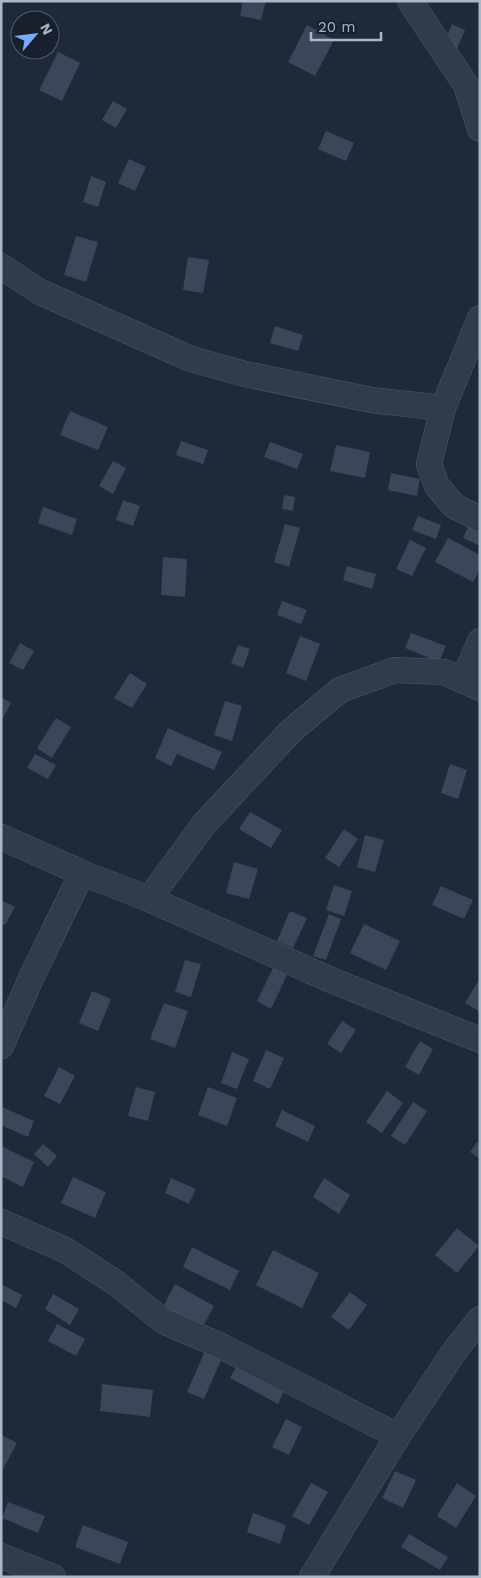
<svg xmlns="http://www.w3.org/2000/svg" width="481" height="1578" font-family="'Work Sans',sans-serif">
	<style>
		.building { fill: #3a4759 }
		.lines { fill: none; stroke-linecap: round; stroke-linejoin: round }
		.minor-casing { stroke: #4f5967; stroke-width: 26 }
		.minor { stroke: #323b49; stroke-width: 25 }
	</style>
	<rect width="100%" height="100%" fill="#1e2939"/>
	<!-- building -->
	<g class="building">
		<path d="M243 1H266L261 20 240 16Z"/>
		<path d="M452 24 465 30 456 51 443 45Z"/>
		<path d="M307 25 334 40 315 76 288 62Z"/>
		<path d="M58 52 80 63 62 101 39 90Z"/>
		<path d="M113 101 127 109 116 128 102 120Z"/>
		<path d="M326 131 354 143 346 161 318 149Z"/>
		<path d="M129 159 146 167 135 191 118 183Z"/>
		<path d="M91 176 106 182 98 207 83 202Z"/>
		<path d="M76 236 98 242 86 282 64 275Z"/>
		<path d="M188 257 209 260 203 293 183 290Z"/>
		<path d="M275 326 303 335 298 351 270 343Z"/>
		<path d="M70 411 108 427 98 450 60 435Z"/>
		<path d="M181 441 208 450 203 464 176 455Z"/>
		<path d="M270 442 303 454 297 469 264 457Z"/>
		<path d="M336 445 370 452 365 478 330 471Z"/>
		<path d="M113 461 126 468 113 494 99 486Z"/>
		<path d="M391 473 420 479 417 496 388 490Z"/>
		<path d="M284 495 295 497 293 511 282 509Z"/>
		<path d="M123 500 140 506 133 526 116 520Z"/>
		<path d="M43 507 77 519 72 535 38 523Z"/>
		<path d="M418 516 441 525 436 539 412 530Z"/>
		<path d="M470 523 480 527V546L463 538Z"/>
		<path d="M285 524 300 528 289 567 274 562Z"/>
		<path d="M448 538 480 555V569L473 582 435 562Z"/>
		<path d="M410 540 426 548 412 576 396 569Z"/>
		<path d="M163 557 187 559 185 597 161 595Z"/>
		<path d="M347 566 376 574 372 589 343 580Z"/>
		<path d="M282 601 307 610 301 624 277 615Z"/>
		<path d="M411 633 446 646 439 662 405 648Z"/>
		<path d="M300 636 320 644 306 681 286 673Z"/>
		<path d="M20 643 34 651 23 670 9 663Z"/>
		<path d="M238 645 250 649 243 668 231 663Z"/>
		<path d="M130 673 147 684 132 708 114 698Z"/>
		<path d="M1 697 11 703 1 722Z"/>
		<path d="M225 701 242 706 232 741 214 735Z"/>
		<path d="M56 718 71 727 52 758 37 748Z"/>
		<path d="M168 728 222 752 214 770 177 754 171 766 155 758Z"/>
		<path d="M35 754 56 765 48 779 27 768Z"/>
		<path d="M450 764 467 770 458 799 441 793Z"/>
		<path d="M250 812 282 830 271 848 239 829Z"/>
		<path d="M344 829 358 839 339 867 325 858Z"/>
		<path d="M365 835 384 840 375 872 357 867Z"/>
		<path d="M234 862 258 869 249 899 226 893Z"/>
		<path d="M334 885 352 891 344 916 326 910Z"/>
		<path d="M441 886 473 900 464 919 432 905Z"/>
		<path d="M1 900 15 907 5 925 1 923Z"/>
		<path d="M290 911 307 918 293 948 277 941Z"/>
		<path d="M329 914 341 919 326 960 313 956Z"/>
		<path d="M364 924 400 941 386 970 350 953Z"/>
		<path d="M185 960 201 964 191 997 175 992Z"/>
		<path d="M273 968 287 975 271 1009 257 1001Z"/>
		<path d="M480 978V1012L465 1003Z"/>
		<path d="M92 991 111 999 98 1031 79 1023Z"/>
		<path d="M164 1003 188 1011 175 1048 150 1039Z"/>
		<path d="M342 1021 356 1030 341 1053 327 1044Z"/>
		<path d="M420 1041 433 1049 419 1075 405 1067Z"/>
		<path d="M266 1050 284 1058 270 1089 253 1081Z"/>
		<path d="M232 1052 249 1059 237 1089 221 1083Z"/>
		<path d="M59 1067 75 1076 60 1104 44 1096Z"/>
		<path d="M136 1087 155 1092 148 1121 128 1116Z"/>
		<path d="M208 1087 237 1098 227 1126 198 1115Z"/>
		<path d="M387 1091 403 1103 382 1133 366 1122Z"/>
		<path d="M413 1102 427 1111 405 1145 391 1136Z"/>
		<path d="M2 1107 34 1121 28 1137 1 1125Z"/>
		<path d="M282 1110 315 1126 308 1142 275 1126Z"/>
		<path d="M477 1142 480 1144V1159L470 1152Z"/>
		<path d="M43 1144 57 1156 48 1167 34 1154Z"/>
		<path d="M1 1146 34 1162 23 1187 1 1176Z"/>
		<path d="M73 1177 106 1192 95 1218 61 1203Z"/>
		<path d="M171 1178 196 1189 189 1204 165 1193Z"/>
		<path d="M324 1178 350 1195 339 1214 313 1197Z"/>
		<path d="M457 1228 479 1246 457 1273 435 1255Z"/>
		<path d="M192 1247 239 1271 230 1290 183 1267Z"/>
		<path d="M273 1250 319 1273 302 1308 256 1285Z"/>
		<path d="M1 1284 22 1295 16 1308 1 1300Z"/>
		<path d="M175 1284 214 1306 201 1330 162 1309Z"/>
		<path d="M350 1292 367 1305 349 1330 331 1317Z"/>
		<path d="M53 1294 79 1309 70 1325 45 1309Z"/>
		<path d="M57 1324 85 1339 76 1356 48 1341Z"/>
		<path d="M205 1351 222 1358 204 1399 187 1392Z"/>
		<path d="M239 1362 286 1387 278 1404 230 1378Z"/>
		<path d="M102 1384 153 1390 150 1417 100 1411Z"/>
		<path d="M286 1419 302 1427 289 1455 272 1447Z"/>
		<path d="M1 1435 17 1443 1 1473Z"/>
		<path d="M395 1471 416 1480 403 1508 382 1498Z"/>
		<path d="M311 1483 328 1492 309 1525 292 1516Z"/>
		<path d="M457 1483 476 1496 456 1528 437 1516Z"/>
		<path d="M8 1502 45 1516 38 1533 2 1518Z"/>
		<path d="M253 1513 286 1525 280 1544 247 1532Z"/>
		<path d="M83 1525 128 1542 120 1564 75 1547Z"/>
		<path d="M409 1534 448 1557 440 1570 401 1547Z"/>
	</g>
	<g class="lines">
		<defs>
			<g id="minor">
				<path d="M410 1 466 85 480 129"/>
				<path d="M1 266 40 292 191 359 245 374 371 400 443 408"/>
				<path d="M480 318 443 408 429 464 437 486 454 506 480 519"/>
				<path d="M463 681 480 641"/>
				<path d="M1 837 82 873 149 899 331 980 480 1040"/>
				<path d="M149 899 205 823 292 730 340 690 395 670 444 672 480 688"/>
				<path d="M1 1046 33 974 82 873"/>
				<path d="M1 1222 65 1250 116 1283 163 1321 223 1347 398 1436"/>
				<path d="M1 1556 53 1577"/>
				<path d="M312 1577 398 1436 456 1349 480 1319"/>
			</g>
		</defs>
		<!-- minor casing -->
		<use href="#minor" class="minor-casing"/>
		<!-- minor -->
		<use href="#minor" class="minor"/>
	</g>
	<!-- border -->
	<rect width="481" height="1578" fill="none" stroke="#acb6c6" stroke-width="5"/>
	<!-- north arrow -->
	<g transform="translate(35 35) rotate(62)"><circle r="24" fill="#18202d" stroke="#535c6a"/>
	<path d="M0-4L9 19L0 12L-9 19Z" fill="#78aaff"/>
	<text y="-8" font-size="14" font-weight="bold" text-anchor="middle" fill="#acb6c6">N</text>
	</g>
	<!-- scale -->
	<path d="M311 32v8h70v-8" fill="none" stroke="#acb6c6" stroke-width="2.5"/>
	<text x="318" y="32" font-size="15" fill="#acb6c6" stroke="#18202d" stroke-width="4" paint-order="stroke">20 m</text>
</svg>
